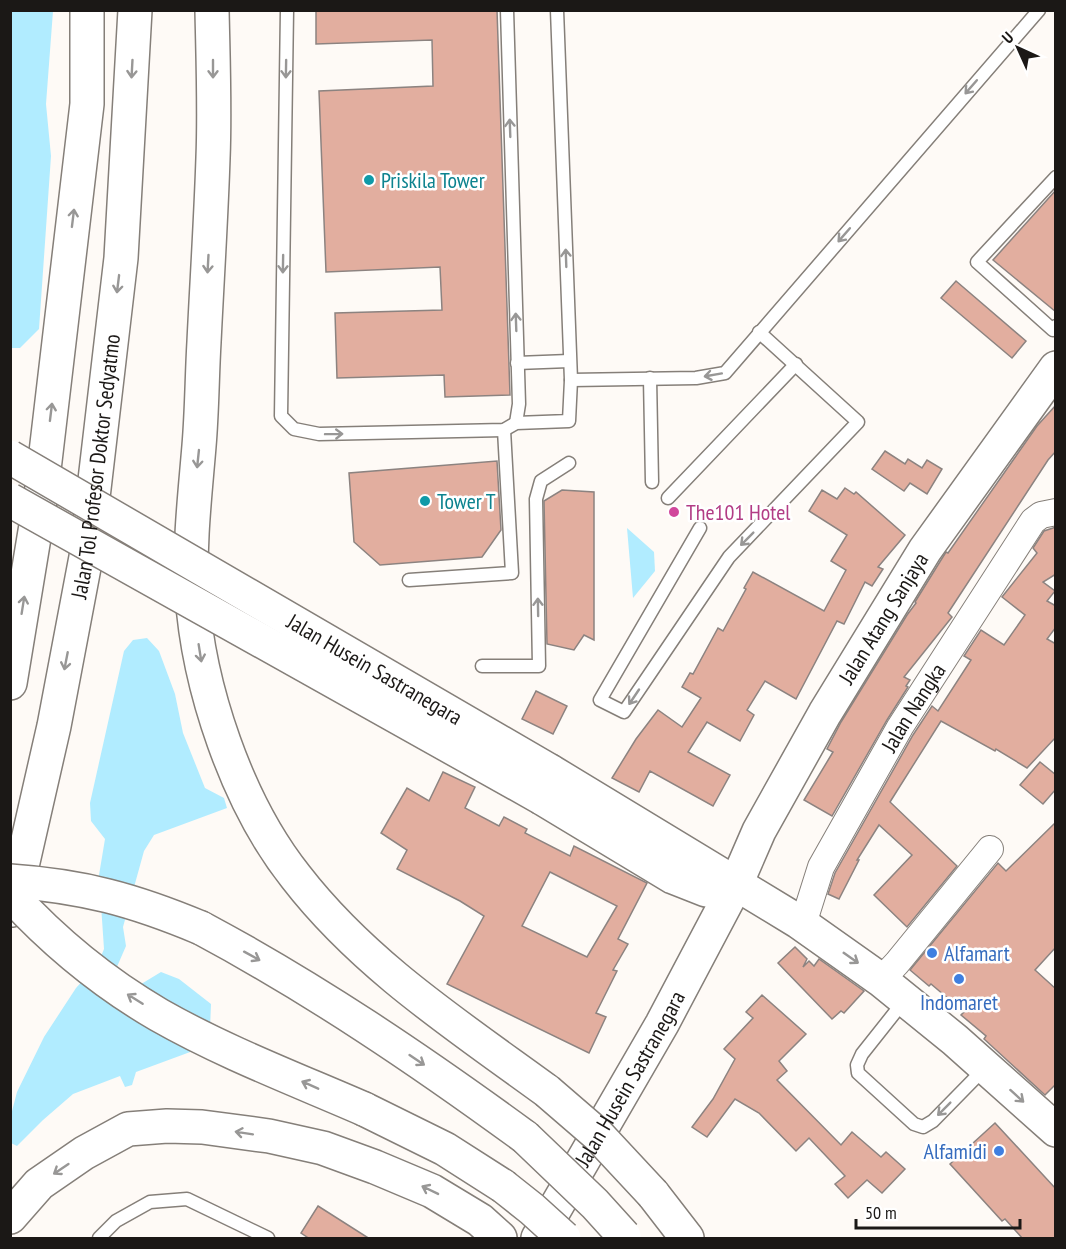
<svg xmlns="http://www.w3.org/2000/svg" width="1066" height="1249" font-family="'PT Sans Narrow',sans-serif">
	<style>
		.water { fill: #b1ecff }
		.building { fill: #e2ae9f; stroke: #8c8380; stroke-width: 1.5; fill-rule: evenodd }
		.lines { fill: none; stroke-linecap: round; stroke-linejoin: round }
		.service-casing { stroke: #857f79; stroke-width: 15 }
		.minor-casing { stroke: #857f79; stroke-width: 28 }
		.secondary-casing { stroke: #857f79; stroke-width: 36 }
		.motorway-casing { stroke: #857f79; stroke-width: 36 }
		.service { stroke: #fff; stroke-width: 12 }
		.minor { stroke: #fff; stroke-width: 26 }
		.secondary { stroke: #fff; stroke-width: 33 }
		.motorway { stroke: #fff; stroke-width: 33 }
		.secondary-bridge-casing { stroke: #857f79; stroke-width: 36; stroke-linecap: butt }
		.motorway-bridge-casing { stroke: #857f79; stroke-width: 36; stroke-linecap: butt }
		.secondary-bridge { stroke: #fff; stroke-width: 33 }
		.motorway-bridge { stroke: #fff; stroke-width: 33 }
		.oneway { stroke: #989796 }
		.culture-dot { fill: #0f9aa8; stroke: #fff; stroke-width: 2 }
		.hotel-dot { fill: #d1479c; stroke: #fff; stroke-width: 2 }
		.shop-dot { fill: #3f7fe0; stroke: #fff; stroke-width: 2 }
		.labels { text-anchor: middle; stroke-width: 5; stroke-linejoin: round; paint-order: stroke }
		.culture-label { font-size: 22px; fill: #0d838f; stroke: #fff; text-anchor: start }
		.street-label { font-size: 22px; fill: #1b1816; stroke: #fff }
		.hotel-label { font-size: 22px; fill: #b23c85; stroke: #fff; text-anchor: start }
		.shop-label { font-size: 22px; fill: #366cbe; stroke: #fff; text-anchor: start }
	</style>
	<rect width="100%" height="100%" fill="#fefaf6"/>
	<!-- water -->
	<g class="water">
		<path d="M10 11H53L46 104 51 156 39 329 20 348H11Z"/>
		<path d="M627 528 654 552 655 571 633 598Z"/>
		<path d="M147 638 159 651 175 694 183 733 205 788 224 798 227 808 154 835 144 851 123 927 126 946 116 969 133 989 161 972 179 979 211 1004 210 1029 201 1048 136 1072 132 1085 125 1087 120 1076 73 1094 43 1120 17 1146 11 1143V1115L17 1092 44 1037 76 988 98 964 104 949 99 875 105 839 91 821 90 803 124 651 133 640Z"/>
	</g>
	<!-- building -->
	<g class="building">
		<path d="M316 10H497L510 395 445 397 444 375 337 378 335 313 442 310 440 267 326 272 319 91 433 86 432 40 316 44Z"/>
		<path d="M1056 190V312L993 260Z"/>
		<path d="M956 281 1026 341 1012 358 941 298Z"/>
		<path d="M1056 405V451L1048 460 948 613 952 617 904 677 910 680 906 686 908 687 887 720 832 816 804 800 833 752 827 749 841 722 907 615 916 603 915 602 941 560 946 552 948 553 1037 426Z"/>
		<path d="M885 451 905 464 908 459 922 468 927 460 942 469 927 494 910 483 904 491 872 469Z"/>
		<path d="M497 461 501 530 482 557 380 565 354 542 349 473Z"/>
		<path d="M845 488 854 494 856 492 905 535 878 567 883 569 872 586 865 582 844 624 837 621 796 699 765 681 747 710 754 715 740 741 707 722 688 752 730 775 713 806 650 771 639 792 612 778 636 739 658 710 682 727 701 698 682 687 690 673 693 674 718 628 723 631 746 589 744 588 753 572 824 611 846 570 831 561 847 535 809 511 822 490 837 499Z"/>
		<path d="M562 490 594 492V640L584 635 574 650 547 644 544 501Z"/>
		<path d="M1056 527V574L1043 582 1055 591 1047 601 1056 606V627L1047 639 1056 644V737L1027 768 996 749 995 751 941 721 890 802 957 866 907 927 874 895 912 855 879 825 857 860H859L839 899 828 894 835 873 913 735 932 706 938 711 971 660 964 656 981 630 1004 645 1025 615 1002 597 1037 553 1033 548 1044 531Z"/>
		<path d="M536 691 567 706 553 734 522 719Z"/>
		<path d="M1040 762 1056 775V789L1043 804 1020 785Z"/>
		<path d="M443 772 475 787 465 808 499 826 504 817 527 829 525 833 570 856 574 846 647 883 618 939 628 944 613 970 617 971 596 1013 606 1017 589 1053 447 984 484 916 460 901 397 869 407 850 381 833 407 788 429 801ZM550 872 617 906 587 957 522 926Z"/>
		<path d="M1056 822V947L1035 970 1056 989V1084L1045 1095 984 1039 986 1036 961 1015 964 1012 931 984 929 986 910 970 998 863 1006 871Z"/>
		<path d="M795 947 807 959 803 967 809 961 814 966 819 959 864 991 844 1013 841 1011 832 1019 778 963Z"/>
		<path d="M762 995 806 1034 779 1061 787 1071 777 1080 841 1145 852 1132 881 1157 886 1152 905 1169 882 1193 867 1180 848 1198 835 1184 845 1176 809 1138 796 1151 759 1113 735 1099 707 1137 692 1127 713 1099 735 1059 724 1049 753 1018 746 1012Z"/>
		<path d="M995 1123 1056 1189V1239H1023L1005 1219 1002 1221 950 1164Z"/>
		<path d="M318 1206 370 1239H310L301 1233Z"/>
	</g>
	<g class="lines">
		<defs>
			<g id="service">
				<path d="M287 10 281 416 294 429 319 434 504 430 516 423 569 421 571 380 557 10"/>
				<path d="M507 10 519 404 516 423"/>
				<path d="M1056 177 977 262 1053 330 1056 326"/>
				<path d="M517 363 569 361"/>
				<path d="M650 378 652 482"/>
				<path d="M571 380 696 378 725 373 1039 10"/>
				<path d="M668 498 796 364"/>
				<path d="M700 528 600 700 624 712 729 557 858 422 759 332"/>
				<path d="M409 580 512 573 504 430"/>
				<path d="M482 666H539L536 499 541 481 569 463"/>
				<path d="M904 1001 862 1054 857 1065 858 1073 914 1124 923 1127 933 1121 985 1068"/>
				<path d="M99 1238 116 1221 150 1202 187 1199 268 1238"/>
			</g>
			<g id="minor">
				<path id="s1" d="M803 924 821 867 900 727 1033 521 1041 515 1056 512"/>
				<path d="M881 980 897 963 990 849"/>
			</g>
			<g id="secondary">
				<path d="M550 771 799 922 881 980 955 1040 1056 1130"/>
				<path d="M542 798 673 877 706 890 736 884"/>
				<path id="s2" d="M538 1238 662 1024 736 884 759 831 825 713 925 550 1056 368"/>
			</g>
			<g id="motorway">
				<path d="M212 10C213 59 215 109 213 158 211 219 207 280 204 342 202 376 202 411 199 446 195 495 189 544 192 593 198 687 237 803 296 877 364 965 458 1026 547 1091"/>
				<path d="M10 683 41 495 87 104V10"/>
				<path id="s3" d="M12 910 54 726 86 557 121 258 135 10"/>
				<path d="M201 928C315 989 421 1061 525 1137"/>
				<path d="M364 1109 445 1149 503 1186"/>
				<path d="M653 1194 687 1238"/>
				<path d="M10 1217 39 1184 84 1153 128 1129 167 1126 202 1127 269 1136 323 1148 375 1167 432 1191 480 1220 500 1238"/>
			</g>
		</defs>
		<!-- service casing -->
		<use href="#service" class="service-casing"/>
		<!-- minor casing -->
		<use href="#minor" class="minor-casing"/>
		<!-- secondary casing -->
		<use href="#secondary" class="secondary-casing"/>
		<!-- motorway casing -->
		<use href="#motorway" class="motorway-casing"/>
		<!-- service -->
		<use href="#service" class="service"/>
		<!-- minor -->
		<use href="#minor" class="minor"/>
		<!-- secondary -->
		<use href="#secondary" class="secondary"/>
		<!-- motorway -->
		<use href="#motorway" class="motorway"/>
		<defs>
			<g id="secondary-bridge">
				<path id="s4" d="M10 457 550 771"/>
				<path d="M10 500 542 798"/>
			</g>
			<g id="motorway-bridge">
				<path d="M10 881C83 886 134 900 201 928"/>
				<path d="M10 894C53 941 104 983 159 1015 224 1052 295 1079 364 1109"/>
				<path d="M547 1091 598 1135 653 1194"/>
				<path d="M525 1137 595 1204 624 1236"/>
				<path d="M503 1186 532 1209 564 1238"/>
			</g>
		</defs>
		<!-- secondary-bridge casing -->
		<use href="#secondary-bridge" class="secondary-bridge-casing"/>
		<!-- motorway-bridge casing -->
		<use href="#motorway-bridge" class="motorway-bridge-casing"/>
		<!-- secondary-bridge -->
		<use href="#secondary-bridge" class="secondary-bridge"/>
		<!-- motorway-bridge -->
		<use href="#motorway-bridge" class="motorway-bridge"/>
	</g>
	<!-- one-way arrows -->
	<defs><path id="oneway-shaft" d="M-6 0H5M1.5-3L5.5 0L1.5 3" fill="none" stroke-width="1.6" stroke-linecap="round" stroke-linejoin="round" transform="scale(1.5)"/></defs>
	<g class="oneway">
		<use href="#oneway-shaft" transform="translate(132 69) rotate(93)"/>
		<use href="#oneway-shaft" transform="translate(213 69) rotate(90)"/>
		<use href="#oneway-shaft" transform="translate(286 69) rotate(91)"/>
		<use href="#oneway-shaft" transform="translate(971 87) rotate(131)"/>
		<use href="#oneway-shaft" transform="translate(510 128) rotate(-92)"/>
		<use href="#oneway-shaft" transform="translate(73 218) rotate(-83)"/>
		<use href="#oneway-shaft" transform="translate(844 235) rotate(131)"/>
		<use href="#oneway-shaft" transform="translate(566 258) rotate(-92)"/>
		<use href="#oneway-shaft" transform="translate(208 264) rotate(93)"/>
		<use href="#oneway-shaft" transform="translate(283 264) rotate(91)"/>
		<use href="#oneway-shaft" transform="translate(118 284) rotate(97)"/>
		<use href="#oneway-shaft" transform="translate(516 322) rotate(-92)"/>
		<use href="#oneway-shaft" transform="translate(713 375) rotate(170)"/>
		<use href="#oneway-shaft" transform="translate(51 412) rotate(-83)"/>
		<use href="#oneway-shaft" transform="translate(334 434) rotate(-1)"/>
		<use href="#oneway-shaft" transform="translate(198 459) rotate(96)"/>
		<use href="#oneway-shaft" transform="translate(747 539) rotate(135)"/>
		<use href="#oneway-shaft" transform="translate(23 605) rotate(-81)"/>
		<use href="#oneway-shaft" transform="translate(538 607) rotate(-91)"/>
		<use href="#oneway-shaft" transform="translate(200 653) rotate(81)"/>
		<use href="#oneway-shaft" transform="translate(66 661) rotate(101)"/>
		<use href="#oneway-shaft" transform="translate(634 697) rotate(124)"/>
		<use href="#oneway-shaft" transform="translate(252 956) rotate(29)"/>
		<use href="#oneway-shaft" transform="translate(851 958) rotate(35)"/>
		<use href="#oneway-shaft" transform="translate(135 999) rotate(-148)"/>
		<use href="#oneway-shaft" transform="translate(417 1060) rotate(34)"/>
		<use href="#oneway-shaft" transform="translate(310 1085) rotate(-156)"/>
		<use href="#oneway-shaft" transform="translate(1017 1096) rotate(42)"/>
		<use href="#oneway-shaft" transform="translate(944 1109) rotate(135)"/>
		<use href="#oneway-shaft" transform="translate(244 1133) rotate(-171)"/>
		<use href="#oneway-shaft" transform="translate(61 1169) rotate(146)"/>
		<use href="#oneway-shaft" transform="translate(430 1190) rotate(-154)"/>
	</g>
	<!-- markers -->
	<g class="culture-dot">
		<circle cx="369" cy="180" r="6"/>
		<circle cx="425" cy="501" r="6"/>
	</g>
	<circle class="hotel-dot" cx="674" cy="512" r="6"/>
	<g class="shop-dot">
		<circle cx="932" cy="953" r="6"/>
		<circle cx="959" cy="979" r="6"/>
		<circle cx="999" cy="1151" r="6"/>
	</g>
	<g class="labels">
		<!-- culture labels -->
		<g class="culture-label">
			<text x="381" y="188">Priskila Tower</text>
			<text x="437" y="509">Tower T</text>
		</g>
		<!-- street labels -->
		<g class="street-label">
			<text dy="8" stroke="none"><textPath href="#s3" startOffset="452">Jalan Tol Profesor Doktor Sedyatmo</textPath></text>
			<text dy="8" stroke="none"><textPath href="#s2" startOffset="710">Jalan Atang Sanjaya</textPath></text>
			<text dy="8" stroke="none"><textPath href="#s4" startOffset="422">Jalan Husein Sastranegara</textPath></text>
			<text dy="8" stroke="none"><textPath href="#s1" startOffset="244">Jalan Nangka</textPath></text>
			<text dy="8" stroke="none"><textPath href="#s2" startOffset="184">Jalan Husein Sastranegara</textPath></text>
		</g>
		<!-- hotel labels -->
		<g class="hotel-label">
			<text x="686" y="520">The101 Hotel</text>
		</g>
		<!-- shop labels -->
		<g class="shop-label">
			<text x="944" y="961">Alfamart</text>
			<text x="959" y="1010" text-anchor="middle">Indomaret</text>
			<text x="987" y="1159" text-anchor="end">Alfamidi</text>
		</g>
	</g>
	<!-- border -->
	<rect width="1066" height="1249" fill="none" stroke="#1b1816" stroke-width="24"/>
	<!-- north arrow -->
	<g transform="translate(1018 48) rotate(315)" stroke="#ffffff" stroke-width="4.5" paint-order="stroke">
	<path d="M0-4.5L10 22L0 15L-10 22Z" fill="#1b1816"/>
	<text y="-9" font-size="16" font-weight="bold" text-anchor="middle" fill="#1b1816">U</text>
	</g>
	<!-- scale -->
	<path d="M856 1219v9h164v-9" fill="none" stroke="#1b1816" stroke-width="3"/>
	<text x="865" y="1219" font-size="18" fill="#1b1816" stroke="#ffffff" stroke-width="4.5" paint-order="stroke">50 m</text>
</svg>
